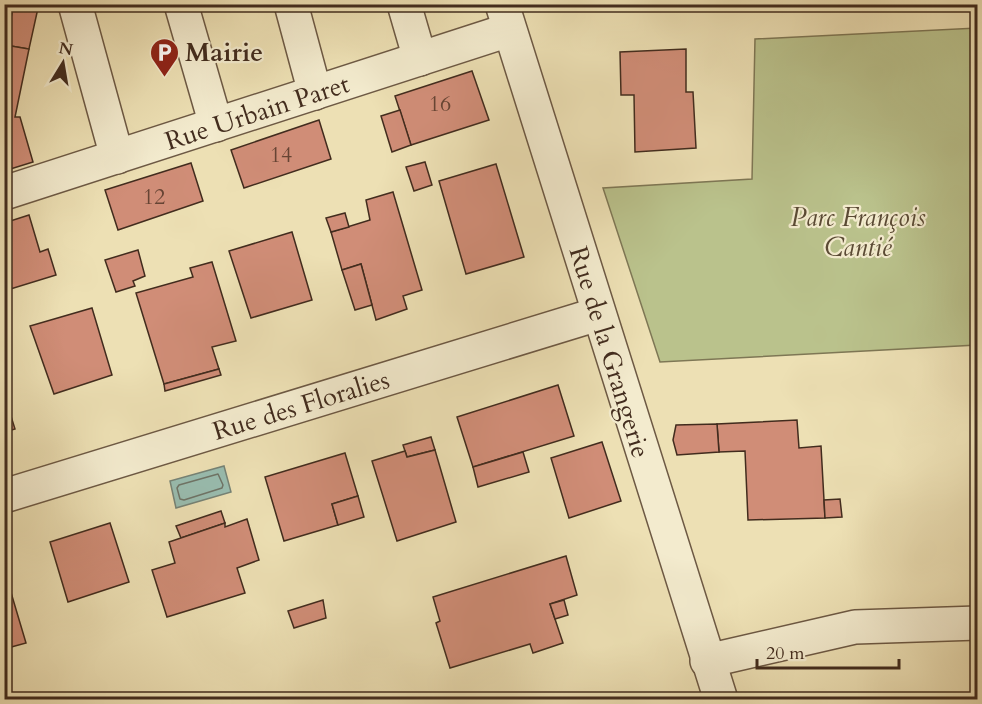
<svg xmlns="http://www.w3.org/2000/svg" width="982" height="704" font-family="Cardo,serif">
	<style>
		.green { fill: #bac28c; stroke: #7e7755; stroke-width: 1.5 }
		.water { fill: #99bdb0; stroke: #768376; stroke-width: 1.5 }
		.lines { fill: none; stroke-linecap: round; stroke-linejoin: round }
		.shore { stroke: #6e7467; stroke-width: 1.5 }
		.building { fill: #d08d77; stroke: #422c1e; stroke-width: 1.5 }
		.minor-casing { stroke: #6d5944; stroke-width: 36 }
		.minor { stroke: #f3ebce; stroke-width: 33 }
		.labels { text-anchor: middle; stroke-width: 4.5; stroke-linejoin: round; paint-order: stroke }
		.number-label { font-size: 22px; fill: #664434 }
		.poi-label { font-size: 26px; font-weight: bold; fill: #422c1e; stroke: #f3ebce; text-anchor: start }
		.street-label { font-size: 26px; fill: #422c1e; stroke: #f3ebce }
		.park-label { font-size: 26px; font-style: italic; fill: #5a4a34; stroke: #f3ebce }
	</style>
	<rect width="100%" height="100%" fill="#ede0b4"/>
	<filter id="stains"><feTurbulence type="fractalNoise" baseFrequency=".00333" numOctaves="4"/><feColorMatrix values="0 0 0 0 .2 0 0 0 0 .09 0 0 0 0 .02 0 0 0 .5 -.17"/></filter>
	<radialGradient id="worn" r=".72"><stop offset=".6" stop-color="#630" stop-opacity="0"/><stop offset="1" stop-color="#630" stop-opacity=".3"/></radialGradient>
	<!-- green -->
	<path class="green" d="M977 28V345L660 362 603 188 752 179 755 39Z"/>
	<!-- water -->
	<path class="water" d="M224 466 231 492 176 508 170 481Z"/>
	<g class="lines">
		<!-- shore -->
		<path class="shore" d="M218 474 223 485 222 488 184 500 180 499 177 488 179 485Z"/>
	</g>
	<!-- building -->
	<g class="building">
		<path d="M14 4 38 8 29 49 5 45Z"/>
		<path d="M5 45 29 49 15 117H20L33 162 4 171Z"/>
		<path d="M686 49V92H693L696 148 635 152 634 95H621L620 52Z"/>
		<path d="M472 71 489 120 411 145 395 96Z"/>
		<path d="M400 110 411 145 392 152 381 116Z"/>
		<path d="M319 120 331 159 244 188 231 150Z"/>
		<path d="M425 162 432 185 414 191 406 167Z"/>
		<path d="M191 163 203 201 118 230 105 190Z"/>
		<path d="M496 164 524 257 466 274 439 181Z"/>
		<path d="M393 192 422 290 403 296 407 309 376 320 361 264 342 270 331 232 370 220 366 200Z"/>
		<path d="M345 213 349 227 331 232 326 218Z"/>
		<path d="M29 215 40 252 48 249 56 275 4 291V223Z"/>
		<path d="M292 232 312 300 251 318 229 251Z"/>
		<path d="M138 250 145 276 133 281 135 286 116 292 105 260Z"/>
		<path d="M212 262 236 341 212 347 219 369 164 384 136 293 193 277 190 268Z"/>
		<path d="M361 264 372 305 355 310 342 270Z"/>
		<path d="M92 308 112 375 54 394 30 326Z"/>
		<path d="M219 369 221 375 165 391 164 384Z"/>
		<path d="M558 385 574 436 473 467 457 417Z"/>
		<path d="M4 394 15 429 4 432Z"/>
		<path d="M797 420 799 448 821 446 825 518 748 520 745 451 719 452 717 424Z"/>
		<path d="M717 424 719 452 677 455 673 440 676 425Z"/>
		<path d="M431 437 435 450 407 457 403 445Z"/>
		<path d="M602 442 621 501 569 518 551 458Z"/>
		<path d="M435 450 456 522 397 541 372 461 405 451 407 457Z"/>
		<path d="M523 452 529 472 478 487 473 467Z"/>
		<path d="M345 453 358 496 332 504 338 525 284 541 265 477Z"/>
		<path d="M358 496 364 517 338 525 332 504Z"/>
		<path d="M840 499 842 517 825 518 824 500Z"/>
		<path d="M221 511 225 523 181 538 176 526Z"/>
		<path d="M247 519 259 560 237 568 245 593 167 617 152 570 175 563 169 542 225 523V527Z"/>
		<path d="M110 523 129 582 68 602 50 542Z"/>
		<path d="M566 556 577 595 550 604 563 643 533 653 530 644 450 668 436 623 440 621 433 597Z"/>
		<path d="M4 569 26 643 4 649Z"/>
		<path d="M323 600 326 618 294 628 288 611Z"/>
		<path d="M564 600 568 615 555 619 550 604Z"/>
	</g>
	<g class="lines">
		<defs>
			<g id="minor">
				<path d="M75 4 117 157"/>
				<path d="M181 4 216 125"/>
				<path d="M291 4 315 93"/>
				<path d="M404 4 420 59"/>
				<path d="M502 4 721 700"/>
				<path d="M4 193 509 30"/>
				<path d="M4 496 598 314"/>
				<path d="M707 661 855 627 978 623"/>
			</g>
		</defs>
		<!-- minor casing -->
		<use href="#minor" class="minor-casing"/>
		<!-- minor -->
		<use href="#minor" class="minor"/>
	</g>
	<!-- icons -->
	<defs>
		<symbol id="parking-pin" viewBox="-11 -11 22 30"><path d="M0 17L-7.5 6A9.5 9.5 0 1 1 7.5 6Z" fill="#8f2418" stroke="#f3ebce"/><path d="M-3.5-5.5H1a3.5 3.5 0 0 1 0 7H-1V5.5H-3.5ZM-1-3.4V-.6H.8a1.4 1.4 0 0 0 0-2.8Z" fill="#fff"/></symbol>
	</defs>
	<g fill-rule="evenodd">
		<use href="#parking-pin" x="148" y="36" width="33" height="45"/>
	</g>
	<g class="labels">
		<!-- number labels -->
		<g class="number-label">
			<text x="440" y="111">16</text>
			<text x="281" y="162">14</text>
			<text x="154" y="204">12</text>
		</g>
		<!-- poi labels -->
		<g class="poi-label">
			<text x="185" y="61">Mairie</text>
		</g>
		<!-- street labels -->
		<g class="street-label">
			<text transform="translate(257 112) rotate(-18)" y="9">Rue Urbain Paret</text>
			<text transform="translate(610 352) rotate(73)" y="9">Rue de la Grangerie</text>
			<text transform="translate(301 405) rotate(-17)" y="9">Rue des Floralies</text>
		</g>
		<!-- park labels -->
		<g class="park-label">
			<text x="858" y="226">Parc François<tspan x="858" dy="30">Cantié</tspan></text>
		</g>
	</g>
	<!-- margin -->
	<rect width="982" height="704" fill="none" stroke="#ede0b4" stroke-width="24"/>
	<rect x="6" y="6" width="970" height="692" fill="none" stroke="#422c1e" stroke-width="3"/>
	<rect x="12" y="12" width="958" height="680" fill="none" stroke="#422c1e" stroke-width="1.5"/>
	<!-- north arrow -->
	<g transform="translate(63 63) rotate(11)" stroke="#f3ebce" stroke-width="4.5" paint-order="stroke">
	<path d="M0-4.5L10 22L0 15L-10 22Z" fill="#422c1e"/>
	<text y="-9" font-size="16" font-weight="bold" text-anchor="middle" fill="#422c1e">N</text>
	</g>
	<!-- scale -->
	<path d="M757 659v9h142v-9" fill="none" stroke="#422c1e" stroke-width="3"/>
	<text x="766" y="659" font-size="18" fill="#422c1e" stroke="#f3ebce" stroke-width="4.5" paint-order="stroke">20 m</text>
	<rect width="100%" height="100%" filter="url(#stains)"/>
	<rect width="100%" height="100%" fill="url(#worn)"/>
</svg>
